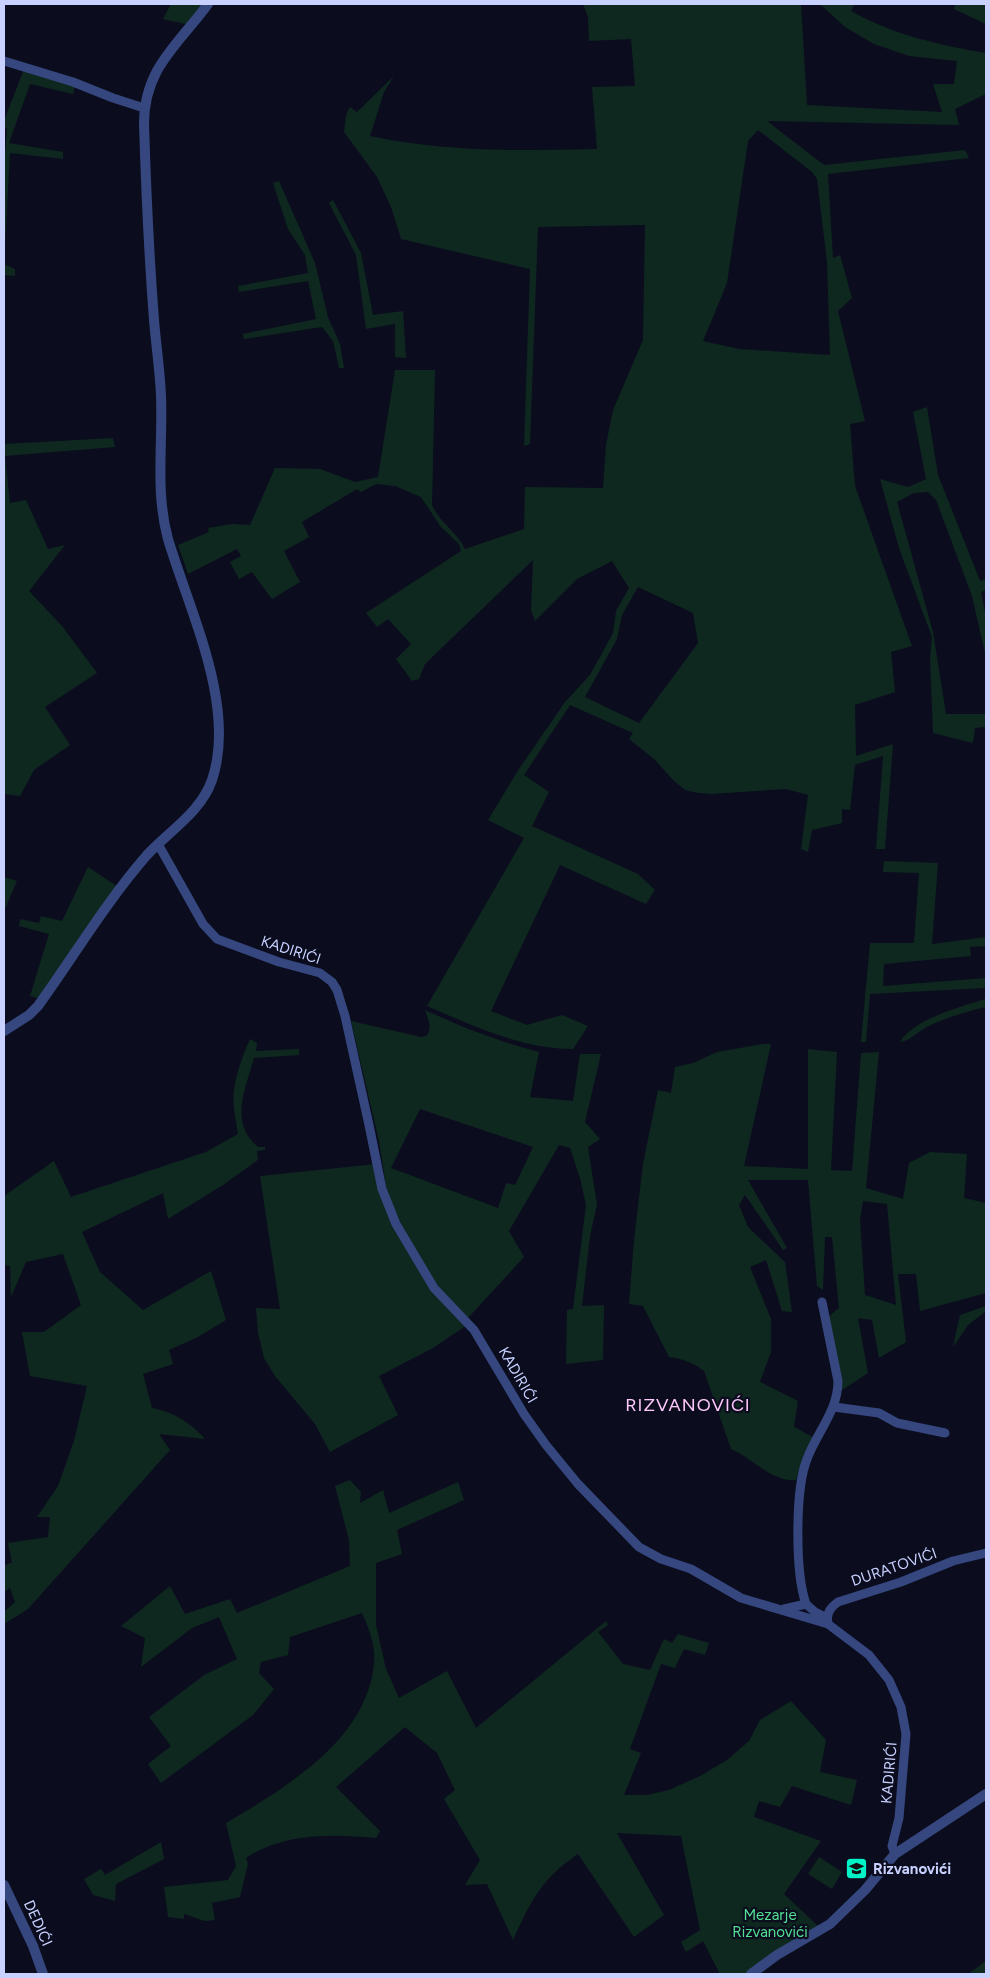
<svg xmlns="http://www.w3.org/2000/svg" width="990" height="1978" font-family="Figtree,sans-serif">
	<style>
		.green { fill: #0e281f; fill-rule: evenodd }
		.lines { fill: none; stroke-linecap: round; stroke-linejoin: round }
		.minor { stroke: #35477e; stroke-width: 9 }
		.tertiary { stroke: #35477e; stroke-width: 10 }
		.labels { text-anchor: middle; stroke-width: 4.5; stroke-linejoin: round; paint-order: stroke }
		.street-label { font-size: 15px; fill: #c8d1ff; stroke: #0b0d1e }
		.poi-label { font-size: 15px; font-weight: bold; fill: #c8d1ff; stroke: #0b0d1e; text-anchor: start }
		.park-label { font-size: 15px; fill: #53e094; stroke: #0b0d1e }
		.quarter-label { font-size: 18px; letter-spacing: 1px; fill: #ffcafb; stroke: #0b0d1e }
	</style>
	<rect width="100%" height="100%" fill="#0b0d1e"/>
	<!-- green -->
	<g class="green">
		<path d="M171 4H207L190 25 163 19Z"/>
		<path d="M583 4H801L807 105 942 112 933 84H954L957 61 909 56 874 44 845 27 820 4H804H855L851 11C893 35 939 45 986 53V94L955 109 959 125 767 121 824 165 965 150 969 158 828 174 833 258 840 255 852 298 838 311 865 421 850 424 855 486 912 646 891 652 895 692 855 705 856 756 893 744 885 849H876L883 756 855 765 850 810 842 809V823L812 830 808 852 801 849 808 795 786 789 712 794 698 793 685 790 674 781 654 759 629 739 633 733 570 705 524 775 549 792 532 826 638 874 655 890 646 904 560 865 491 1011 527 1025 562 1015 588 1026 573 1049C522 1049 473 1026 427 1006L524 838 488 820 519 769 565 702 590 675 613 633 616 611 629 588 612 561 577 579 535 621 531 610 533 560 425 664 419 679 412 681 396 659 411 644 388 619 377 627 366 613 461 551 459 544 441 527 421 497 395 486 376 484 361 492 357 489 302 522 309 537 284 551 300 582 272 599 252 572 239 579 230 562 241 556 237 549 188 574 178 545 209 532 208 528 232 524 250 525 275 468 320 469 355 482 378 477 395 370H435L432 505C440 523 457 532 465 549L524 529 525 487 603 488 606 445 613 410 643 340 645 225 538 227 530 444 524 446 530 269 401 239 391 207 377 177 344 132 346 115 350 107 357 112 394 76 384 92 370 136C444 152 521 151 597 149L592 87 635 86 631 39 589 41 588 17ZM758 130 812 172 817 179 827 262 830 355 739 349 703 341 727 283 748 141ZM638 587 693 613 698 643 639 723 585 697 617 639 622 615Z"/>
		<path d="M955 4H986V24L954 9Z"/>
		<path d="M24 69 75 86 73 94 30 84 9 143 63 152V159L10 153 4 264 15 269V276L4 275V165L7 129 4 127V121Z"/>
		<path d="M279 181 315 263 328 317 340 344 344 368H339L333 341 322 327 244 339 243 334 316 319 308 281 239 292 238 286 308 273 305 255 288 229 273 183Z"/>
		<path d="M333 200 361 253 373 315 403 311 406 358 395 357V324L366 329 356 255 329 203Z"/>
		<path d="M927 407 938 475 980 581 986 579V590L981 592 986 617V657L972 596 936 500 928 492 914 493 897 502 933 632 946 714H986V727L975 728 973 743 933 733 930 657 932 637 899 548 880 479 908 487 926 479 913 412Z"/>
		<path d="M113 438 115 447 5 456 10 503 26 500 48 549 65 545 29 591 62 626 97 673 45 707 70 745 34 770 20 796 4 794V444Z"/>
		<path d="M884 861 938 863 932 944 986 937V946L970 947 971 956 884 964 883 986 986 978V1007C968 1011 941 1019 925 1028 916 1033 910 1041 900 1042 914 1019 960 1007 985 999V988L870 994 866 1042H861L870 943H914L919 873 883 872Z"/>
		<path d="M88 867 118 887 40 999 30 996 49 934 19 926 20 919 39 923 41 916 62 921Z"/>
		<path d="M4 877 17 881 4 911Z"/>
		<path d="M425 1010C462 1027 499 1042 539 1052L530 1097 573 1101 580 1054H601L585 1122 600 1139 588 1147 597 1205 590 1236 582 1306 604 1305 603 1360 566 1364 567 1310 573 1309 586 1205 580 1178 570 1148 559 1145 509 1231 524 1257 468 1318 441 1290 431 1276 405 1233 393 1206 386 1186 379 1141 351 1021 421 1037 426 1036C433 1028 428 1019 425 1010ZM420 1109 533 1147 515 1185 506 1183 498 1208 391 1168Z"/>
		<path d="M250 1039 257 1043 256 1051 299 1049V1055L254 1058C245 1090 229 1123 258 1147H265V1150L257 1151 258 1160 223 1185 168 1219 163 1193 82 1232 100 1272 143 1310 211 1271 226 1320 198 1337 169 1350 173 1364 143 1374 152 1408C174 1412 191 1423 205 1439L159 1434 170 1450 28 1609 4 1624V1612L15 1602 10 1588 4 1592V1566L12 1562 8 1543 48 1537 50 1517H37L58 1486 74 1441 87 1386 30 1376 22 1332H44L81 1305 63 1254 26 1262 11 1297 10 1266 4 1265V1196L54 1161 71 1197 206 1152 238 1134C236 1120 232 1105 234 1091 236 1073 243 1055 250 1039Z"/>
		<path d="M763 1044H771L744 1166 808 1169V1049L837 1052 831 1170 852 1171 861 1053 879 1052 866 1188 903 1199 909 1163 930 1152 967 1154 964 1198 986 1203V1293L920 1311 916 1274H898L906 1342 879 1358 872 1320 858 1318 868 1373 842 1390 827 1318 839 1308 832 1237H825L823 1290 817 1286 808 1180H748L787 1248 783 1250 745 1195 739 1205 748 1227 785 1262 792 1312 782 1311 766 1260 750 1267 771 1319V1352L760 1382 798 1401 794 1427 813 1437 803 1457 796 1480C770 1481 754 1459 731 1449L704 1371C693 1362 683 1359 669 1357L643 1306 629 1304 634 1240 643 1164 658 1090 671 1093 675 1067 693 1063 717 1052ZM863 1201 887 1204 896 1305 865 1295 860 1220Z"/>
		<path d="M376 1164 399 1235 467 1325 433 1348 379 1376 398 1415 330 1452 315 1424 275 1376 264 1358 258 1333 256 1308 280 1309 260 1176Z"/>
		<path d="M986 1306V1311L968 1325 953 1347 960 1315Z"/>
		<path d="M350 1480 361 1492 360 1503 383 1490 389 1513 458 1482 464 1500 397 1530 402 1554 376 1563V1625L386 1669 399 1698 447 1671 476 1728 606 1621 608 1625 598 1632 623 1664 650 1670 664 1639 672 1643 678 1634 709 1643 705 1655 684 1649 675 1668 661 1664 630 1749 641 1753 624 1795H647L669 1790 700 1776 727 1760 749 1741 760 1720 791 1701 826 1740 820 1772 857 1780 851 1805 792 1786 780 1807 759 1801 754 1817 821 1841 784 1894 818 1926 772 1954 745 1974H720L703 1941 686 1952 681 1942 700 1930 681 1836 617 1833 664 1915 634 1937 578 1854C541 1879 531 1901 513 1940L487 1884 465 1885 480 1860 444 1799 455 1790 437 1753 405 1727 336 1787 380 1831 376 1838C333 1834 283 1833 246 1858L248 1864 240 1897 212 1903 215 1920 205 1921 184 1914V1919L168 1917 164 1887 228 1880 236 1866 226 1823C285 1788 367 1740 374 1664 376 1646 369 1629 362 1613L290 1637 288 1655 261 1662 259 1673 274 1689 253 1715 161 1783 148 1764 171 1746 149 1717 204 1675 237 1659 219 1617 192 1628 141 1667 145 1638 121 1626 170 1586 185 1614 230 1599 237 1613 350 1566 349 1540 335 1486Z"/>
		<path d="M161 1842 164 1859 116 1884 115 1901 93 1895 84 1879 101 1869 105 1875Z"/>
		<path d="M819 1857 842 1872 832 1889 808 1874Z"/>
		<path d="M986 1961V1974H968Z"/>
	</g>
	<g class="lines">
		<!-- minor -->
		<g class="minor">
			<path d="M4 61 73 82 113 98 144 108"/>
			<path d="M158 844 203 924 217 939 279 962 320 973 332 982 337 990 345 1016 369 1125 382 1189 396 1224 434 1288 474 1330 524 1414 546 1445 578 1484 639 1547 661 1559 691 1569 741 1598 828 1624 869 1655 889 1680 901 1707 906 1734 899 1818 892 1846 895 1854"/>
			<path d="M834 1407 879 1413 897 1423 945 1433"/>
			<path d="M806 1604 815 1612 827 1618"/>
			<path d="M784 1609 806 1604C795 1573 795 1489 807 1459 817 1432 838 1411 838 1381L822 1302"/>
			<path d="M828 1624C826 1613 830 1608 838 1602L901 1582 953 1561 986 1553"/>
		</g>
		<!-- tertiary -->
		<g class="tertiary">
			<path d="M4 1031 29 1015 38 1006C74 956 106 902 147 855 169 831 201 812 212 780 237 706 189 610 168 539 155 492 163 444 161 396 160 371 156 345 154 320 149 255 146 189 144 124 144 68 178 45 208 4"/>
			<path d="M4 1885 33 1946 43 1974"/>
			<path d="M751 1974 777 1955 830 1924 865 1890 895 1854 986 1794"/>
		</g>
	</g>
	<!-- icons -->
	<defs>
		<symbol id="school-square" viewBox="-11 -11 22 22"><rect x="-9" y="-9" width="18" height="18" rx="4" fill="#00f3c6" stroke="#0b0d1e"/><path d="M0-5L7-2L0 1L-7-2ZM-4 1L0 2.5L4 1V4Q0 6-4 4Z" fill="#111"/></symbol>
	</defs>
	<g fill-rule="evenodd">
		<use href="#school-square" x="844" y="1856" width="25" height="25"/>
	</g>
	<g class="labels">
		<!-- street labels -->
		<g class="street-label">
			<text transform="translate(291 950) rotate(18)" y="5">KADIRIĆI</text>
			<text transform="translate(518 1375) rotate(60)" y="5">KADIRIĆI</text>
			<text transform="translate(894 1567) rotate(-19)" y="5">DURATOVIĆI</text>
			<text transform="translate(889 1773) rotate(-85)" y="5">KADIRIĆI</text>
			<text transform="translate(38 1923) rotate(66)" y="5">DEDIĆI</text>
		</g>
		<!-- poi labels -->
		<g class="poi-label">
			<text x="873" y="1874">Rizvanovići</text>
		</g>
		<!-- park labels -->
		<g class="park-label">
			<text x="770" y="1920">Mezarje<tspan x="770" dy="17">Rizvanovići</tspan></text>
		</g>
		<!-- quarter labels -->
		<g class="quarter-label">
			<text x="688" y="1411">RIZVANOVIĆI</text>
		</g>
	</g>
	<!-- border -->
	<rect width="990" height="1978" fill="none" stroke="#c8d1ff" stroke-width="10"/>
</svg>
